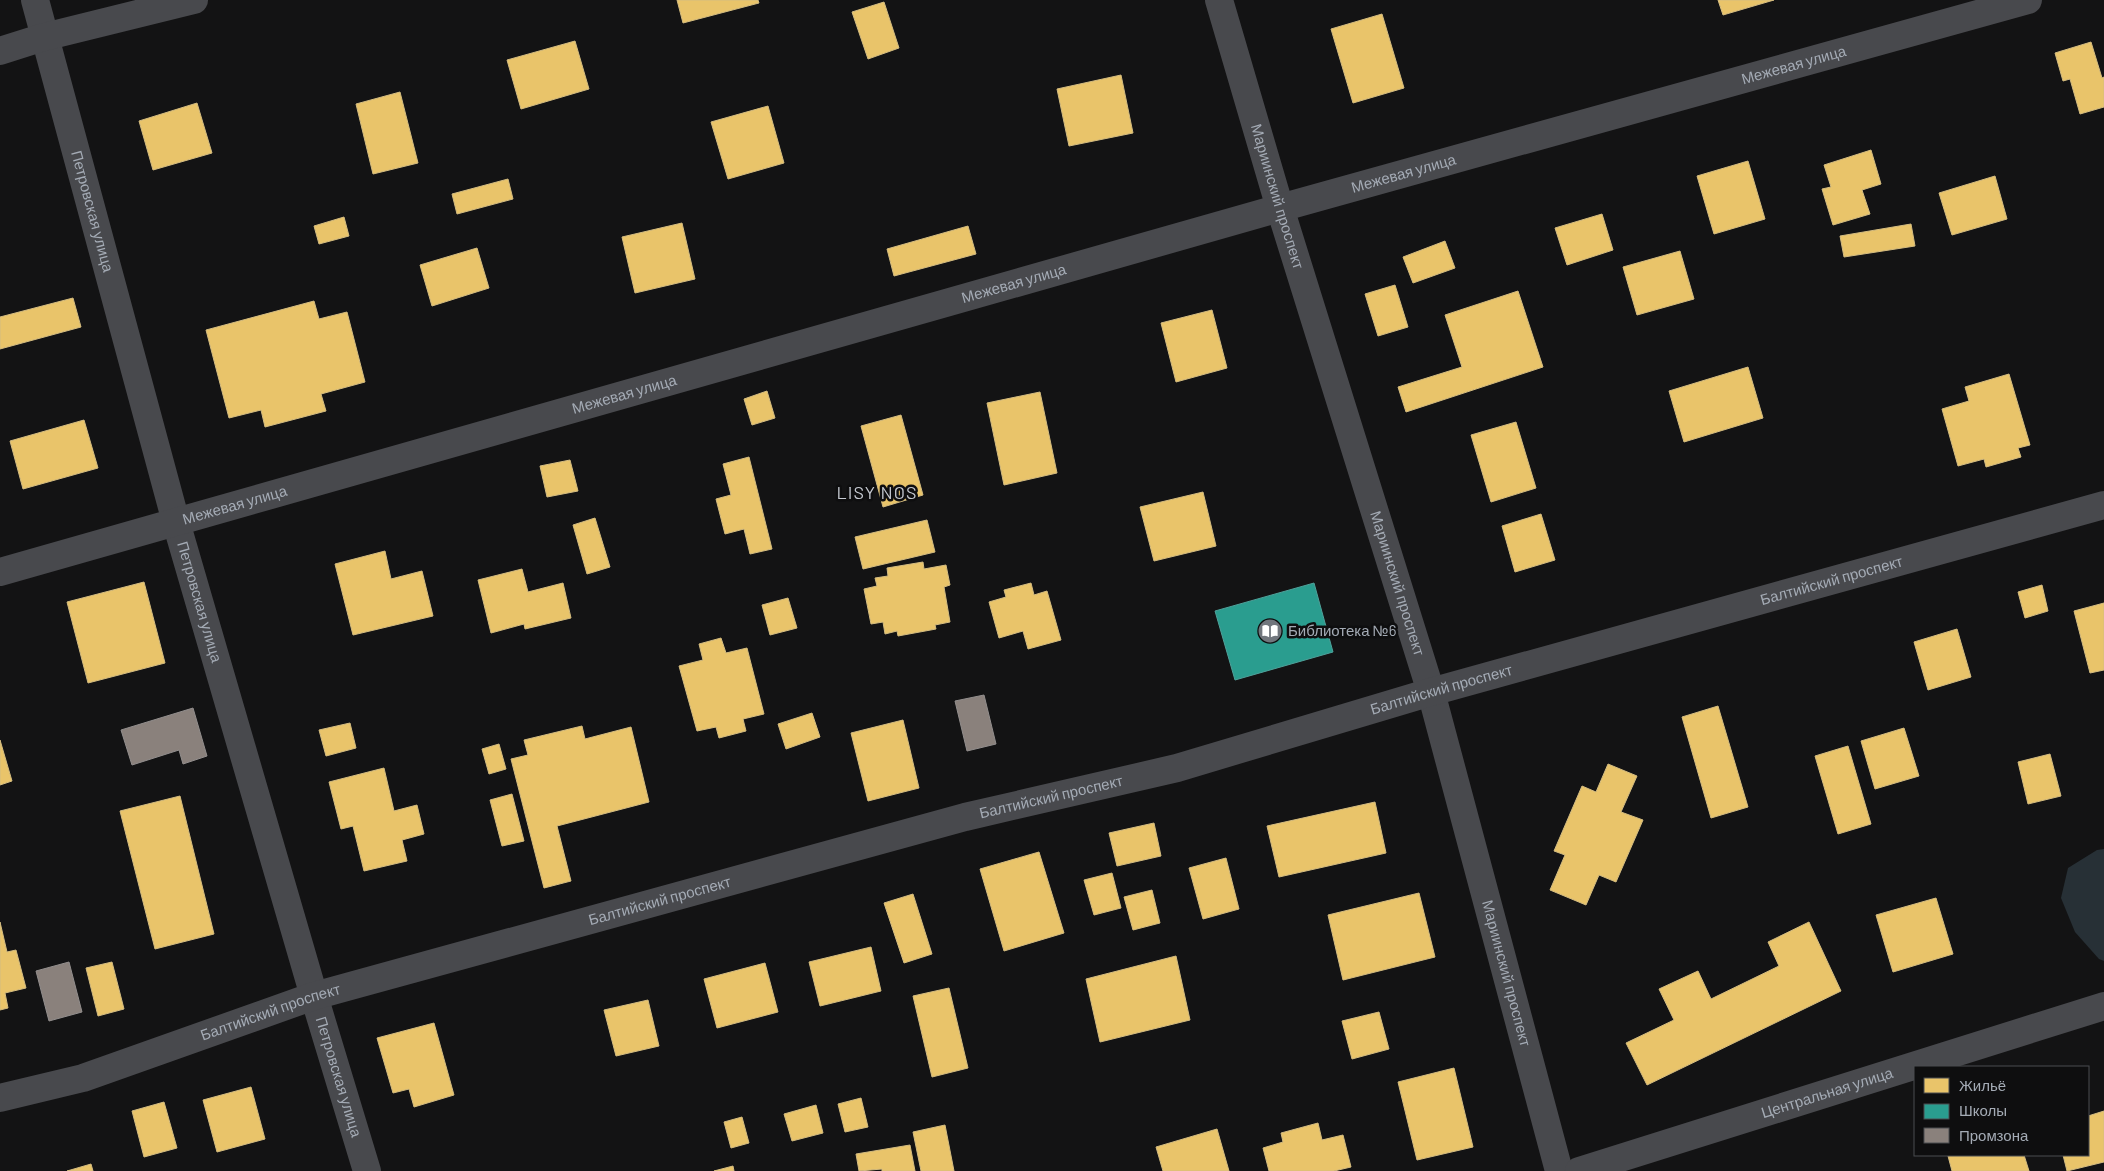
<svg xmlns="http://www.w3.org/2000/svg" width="2104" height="1171" font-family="Barlow,sans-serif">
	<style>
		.water { fill: #273036 }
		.homes { fill: #e9c46a; stroke: #d4bc80 }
		.schools { fill: #2a9d8f; stroke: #4fa19a }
		.industry { fill: #8a817c; stroke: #928e8d }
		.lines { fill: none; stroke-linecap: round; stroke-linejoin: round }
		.minor { stroke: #48494d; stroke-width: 28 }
		.labels { text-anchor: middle; stroke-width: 5; stroke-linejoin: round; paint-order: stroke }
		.street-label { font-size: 15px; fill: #a4abb5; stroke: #0e0e0f }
		.poi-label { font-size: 15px; fill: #a4abb5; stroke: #0e0e0f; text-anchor: start }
		.quarter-label { font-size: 18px; letter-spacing: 1px; fill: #c5c9d1; stroke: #0e0e0f }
	</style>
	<rect width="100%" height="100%" fill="#131314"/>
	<!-- water -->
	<path class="water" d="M2104 849V961L2099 959 2075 932 2061 898 2068 868 2097 850Z"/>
	<!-- homes -->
	<g class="homes">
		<path d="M677 0H758L759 3 683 23Z"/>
		<path d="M1718 0H1774L1723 15Z"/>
		<path d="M884 2 899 48 868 59 852 12Z"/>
		<path d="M1382 14 1404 88 1353 103 1331 29Z"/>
		<path d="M575 41 589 89 521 109 507 60Z"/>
		<path d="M2091 42 2102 78 2104 77V107L2080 114 2070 79 2063 81 2055 53Z"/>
		<path d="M1121 75 1133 133 1069 146 1057 89Z"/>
		<path d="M400 92 418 163 373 174 356 104Z"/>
		<path d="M197 103 212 153 153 170 139 121Z"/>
		<path d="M768 106 784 163 728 179 711 122Z"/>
		<path d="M1871 150 1881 184 1862 190 1870 214 1833 225 1822 189 1831 187 1824 165Z"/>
		<path d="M1748 161 1765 219 1714 234 1697 176Z"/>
		<path d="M1995 176 2007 219 1952 235 1939 193Z"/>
		<path d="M508 179 513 199 457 214 452 194Z"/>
		<path d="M1602 214 1613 250 1567 265 1555 228Z"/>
		<path d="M344 217 349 236 319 244 314 226Z"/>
		<path d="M682 223 695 279 635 293 622 237Z"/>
		<path d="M1911 224 1915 246 1844 257 1840 236Z"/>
		<path d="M968 226 976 254 894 276 887 249Z"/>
		<path d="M1445 241 1455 268 1413 283 1403 257Z"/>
		<path d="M477 248 489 288 432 306 420 265Z"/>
		<path d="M1680 251 1694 299 1637 315 1623 267Z"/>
		<path d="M1395 285 1408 327 1378 336 1365 294Z"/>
		<path d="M1518 291 1543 367 1406 412 1398 387 1462 367 1445 315Z"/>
		<path d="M73 298 81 327 0 349V317Z"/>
		<path d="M314 301 319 319 347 312 365 382 321 394 326 411 265 427 261 410 229 418 206 330Z"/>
		<path d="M1212 310 1227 368 1176 382 1161 323Z"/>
		<path d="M1748 367 1763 418 1684 442 1669 391Z"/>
		<path d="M2009 374 2030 445 2018 448 2021 457 1986 467 1984 459 1958 466 1942 409 1969 401 1965 387Z"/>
		<path d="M767 391 775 418 752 425 744 399Z"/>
		<path d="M1040 392 1057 473 1004 485 987 403Z"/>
		<path d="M901 415 923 495 883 507 861 426Z"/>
		<path d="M84 420 98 468 23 489 10 441Z"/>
		<path d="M1516 422 1536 488 1491 502 1471 435Z"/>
		<path d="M749 457 772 549 750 554 744 529 725 534 716 499 731 495 723 464Z"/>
		<path d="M570 460 578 491 547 497 540 466Z"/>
		<path d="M1203 492 1216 546 1154 561 1140 507Z"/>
		<path d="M1541 514 1555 560 1515 572 1502 526Z"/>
		<path d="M595 518 610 567 587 574 573 525Z"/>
		<path d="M927 520 935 552 863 569 855 537Z"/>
		<path d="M385 551 391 579 422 571 433 616 353 635 335 564Z"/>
		<path d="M923 562 924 569 946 565 950 585 944 587 950 622 935 625 936 629 898 636 897 631 885 634 883 622 871 624 864 589 877 586 875 578 888 576 887 568Z"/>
		<path d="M522 569 528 592 563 583 571 618 525 629 524 624 491 633 478 580Z"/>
		<path d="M144 582 165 663 88 683 67 602Z"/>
		<path d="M1031 583 1034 595 1047 591 1061 640 1028 649 1023 631 999 638 989 602 1006 597 1004 590Z"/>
		<path d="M2042 585 2048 611 2025 618 2018 592Z"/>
		<path d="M788 598 797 628 770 635 762 605Z"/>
		<path d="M2104 603V670L2090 673 2074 611Z"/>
		<path d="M1957 629 1971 677 1928 690 1914 642Z"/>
		<path d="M721 638 726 653 747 648 764 714 743 719 746 731 719 738 716 727 697 731 679 666 703 660 699 644Z"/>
		<path d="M1718 706 1748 807 1711 818 1682 717Z"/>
		<path d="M812 713 820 737 786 749 778 724Z"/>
		<path d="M903 720 919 788 868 801 851 733Z"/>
		<path d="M350 723 356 748 326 756 319 730Z"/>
		<path d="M582 726 585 739 631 727 649 802 557 826 571 881 544 888 511 759 528 755 524 740Z"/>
		<path d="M1904 728 1919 776 1875 789 1861 741Z"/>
		<path d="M0 740 12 781 0 785Z"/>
		<path d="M499 744 506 769 489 774 482 749Z"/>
		<path d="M1848 746 1871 824 1838 834 1815 756Z"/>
		<path d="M2050 754 2061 796 2028 804 2018 762Z"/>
		<path d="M1608 764 1637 776 1621 812 1643 820 1616 882 1599 875 1586 905 1550 890 1565 855 1554 851 1582 786 1596 792Z"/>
		<path d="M384 768 394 811 417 805 424 834 402 840 407 861 364 871 353 826 341 829 329 782Z"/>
		<path d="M512 794 524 841 502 846 490 800Z"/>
		<path d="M180 796 214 934 155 949 120 811Z"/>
		<path d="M1375 802 1386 853 1279 877 1267 826Z"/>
		<path d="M1154 823 1161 856 1117 866 1109 833Z"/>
		<path d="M1039 852 1064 933 1004 951 980 869Z"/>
		<path d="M1226 858 1239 909 1203 919 1189 868Z"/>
		<path d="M1112 873 1121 908 1094 915 1084 880Z"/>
		<path d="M1152 890 1160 923 1133 930 1124 897Z"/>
		<path d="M1419 893 1435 957 1343 980 1328 915Z"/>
		<path d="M913 894 932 954 904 963 884 903Z"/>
		<path d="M1936 898 1953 954 1893 972 1876 915Z"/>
		<path d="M0 922 7 952 16 950 26 988 5 993 8 1008 0 1010Z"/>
		<path d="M1809 922 1841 991 1647 1085 1626 1043 1674 1020 1659 989 1698 971 1711 999 1779 966 1768 942Z"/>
		<path d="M871 947 881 991 820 1006 809 962Z"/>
		<path d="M1176 956 1190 1020 1100 1042 1086 979Z"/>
		<path d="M112 962 124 1009 98 1016 86 968Z"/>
		<path d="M765 963 778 1012 717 1028 704 979Z"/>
		<path d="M949 988 968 1068 932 1077 913 996Z"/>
		<path d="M648 1000 659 1046 616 1056 604 1010Z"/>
		<path d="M1379 1012 1389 1049 1352 1059 1342 1021Z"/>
		<path d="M434 1023 454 1095 414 1107 409 1089 393 1093 377 1038Z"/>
		<path d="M1454 1068 1473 1147 1417 1160 1398 1082Z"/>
		<path d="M251 1087 265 1139 217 1152 203 1100Z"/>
		<path d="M861 1098 868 1127 845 1132 838 1104Z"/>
		<path d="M164 1102 177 1148 144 1157 132 1111Z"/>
		<path d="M816 1105 823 1133 792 1141 784 1114Z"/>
		<path d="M2104 1111V1162L2067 1171 2063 1155H2088V1116Z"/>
		<path d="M742 1117 749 1143 731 1148 724 1122Z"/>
		<path d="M1318 1123 1322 1140 1343 1135 1351 1167 1334 1171H1269L1263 1148 1283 1142 1281 1133Z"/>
		<path d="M945 1125 954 1171H921L913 1132Z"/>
		<path d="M1217 1129 1229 1171H1163L1156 1147Z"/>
		<path d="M910 1145 915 1171H882V1169L859 1171 856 1154Z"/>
		<path d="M1953 1155H2024L2029 1171H1952L1948 1156Z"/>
		<path d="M91 1164 93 1171H67Z"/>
		<path d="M733 1166 734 1171H714Z"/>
	</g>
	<!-- schools -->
	<path class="schools" d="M1314 583 1333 652 1235 680 1215 611Z"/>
	<!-- industry -->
	<g class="industry">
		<path d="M984 695 996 744 967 751 955 701Z"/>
		<path d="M193 708 207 756 183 764 179 750 132 765 121 730Z"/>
		<path d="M69 962 82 1012 49 1021 36 971Z"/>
	</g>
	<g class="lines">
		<!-- minor -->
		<g class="minor">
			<path id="s1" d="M35 0 176 522 314 996 367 1171"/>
			<path id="s2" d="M1219 0 1280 208 1431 692 1559 1171"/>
			<path d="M0 51 44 37 194 0"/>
			<path id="s3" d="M0 572 1280 208 2028 0"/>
			<path id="s4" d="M0 1098 83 1078 314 996 965 817 1177 768 1431 692 2104 505"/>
			<path id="s5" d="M1579 1171 2104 1006"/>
		</g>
	</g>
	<!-- icons -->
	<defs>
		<symbol id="library-disc" viewBox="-11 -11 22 22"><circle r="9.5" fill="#71767d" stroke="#0e0e0f"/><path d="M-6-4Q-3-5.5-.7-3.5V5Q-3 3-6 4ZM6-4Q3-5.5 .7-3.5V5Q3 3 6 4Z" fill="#fff"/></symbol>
	</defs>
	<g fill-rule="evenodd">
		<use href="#library-disc" x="1256" y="617" width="28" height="28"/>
	</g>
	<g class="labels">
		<!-- street labels -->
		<g class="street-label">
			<text dy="5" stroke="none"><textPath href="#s3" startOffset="1864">Межевая улица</textPath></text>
			<text dy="5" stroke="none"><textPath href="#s3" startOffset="1459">Межевая улица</textPath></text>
			<text dy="5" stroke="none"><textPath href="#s2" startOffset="205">Мариинский проспект</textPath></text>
			<text dy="5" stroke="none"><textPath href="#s1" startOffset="219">Петровская улица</textPath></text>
			<text dy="5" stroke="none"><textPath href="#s3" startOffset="1054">Межевая улица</textPath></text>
			<text dy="5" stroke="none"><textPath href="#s3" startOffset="649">Межевая улица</textPath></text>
			<text dy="5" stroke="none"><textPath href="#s3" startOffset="244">Межевая улица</textPath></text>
			<text dy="5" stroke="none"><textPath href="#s4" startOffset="1904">Балтийский проспект</textPath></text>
			<text dy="5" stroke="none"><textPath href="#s2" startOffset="610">Мариинский проспект</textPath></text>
			<text dy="5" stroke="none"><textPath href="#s1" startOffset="624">Петровская улица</textPath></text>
			<text dy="5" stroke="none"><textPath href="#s4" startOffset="1499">Балтийский проспект</textPath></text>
			<text dy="5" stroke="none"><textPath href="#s4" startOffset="1094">Балтийский проспект</textPath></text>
			<text dy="5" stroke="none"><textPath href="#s4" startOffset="689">Балтийский проспект</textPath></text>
			<text dy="5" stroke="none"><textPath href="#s2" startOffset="1015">Мариинский проспект</textPath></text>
			<text dy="5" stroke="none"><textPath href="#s4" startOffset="284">Балтийский проспект</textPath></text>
			<text dy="5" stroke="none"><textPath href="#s1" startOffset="1119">Петровская улица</textPath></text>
			<text dy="5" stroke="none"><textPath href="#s5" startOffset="260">Центральная улица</textPath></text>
		</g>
		<!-- poi labels -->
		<g class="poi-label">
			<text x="1288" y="636">Библиотека №6</text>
		</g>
		<!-- quarter labels -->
		<g class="quarter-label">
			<text x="877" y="499">LISY NOS</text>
		</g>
	</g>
	<!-- legend -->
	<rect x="1914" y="1066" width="175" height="90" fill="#0e0e0f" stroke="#4a4d51"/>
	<rect x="1924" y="1078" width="25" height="15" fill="#e9c46a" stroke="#4a4d51"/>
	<text x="1959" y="1091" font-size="15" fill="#a4abb5">Жильё</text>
	<rect x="1924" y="1104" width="25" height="15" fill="#2a9d8f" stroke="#4a4d51"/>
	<text x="1959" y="1116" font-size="15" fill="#a4abb5">Школы</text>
	<rect x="1924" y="1128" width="25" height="15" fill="#8a817c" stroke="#4a4d51"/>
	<text x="1959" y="1141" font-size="15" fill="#a4abb5">Промзона</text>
</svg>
